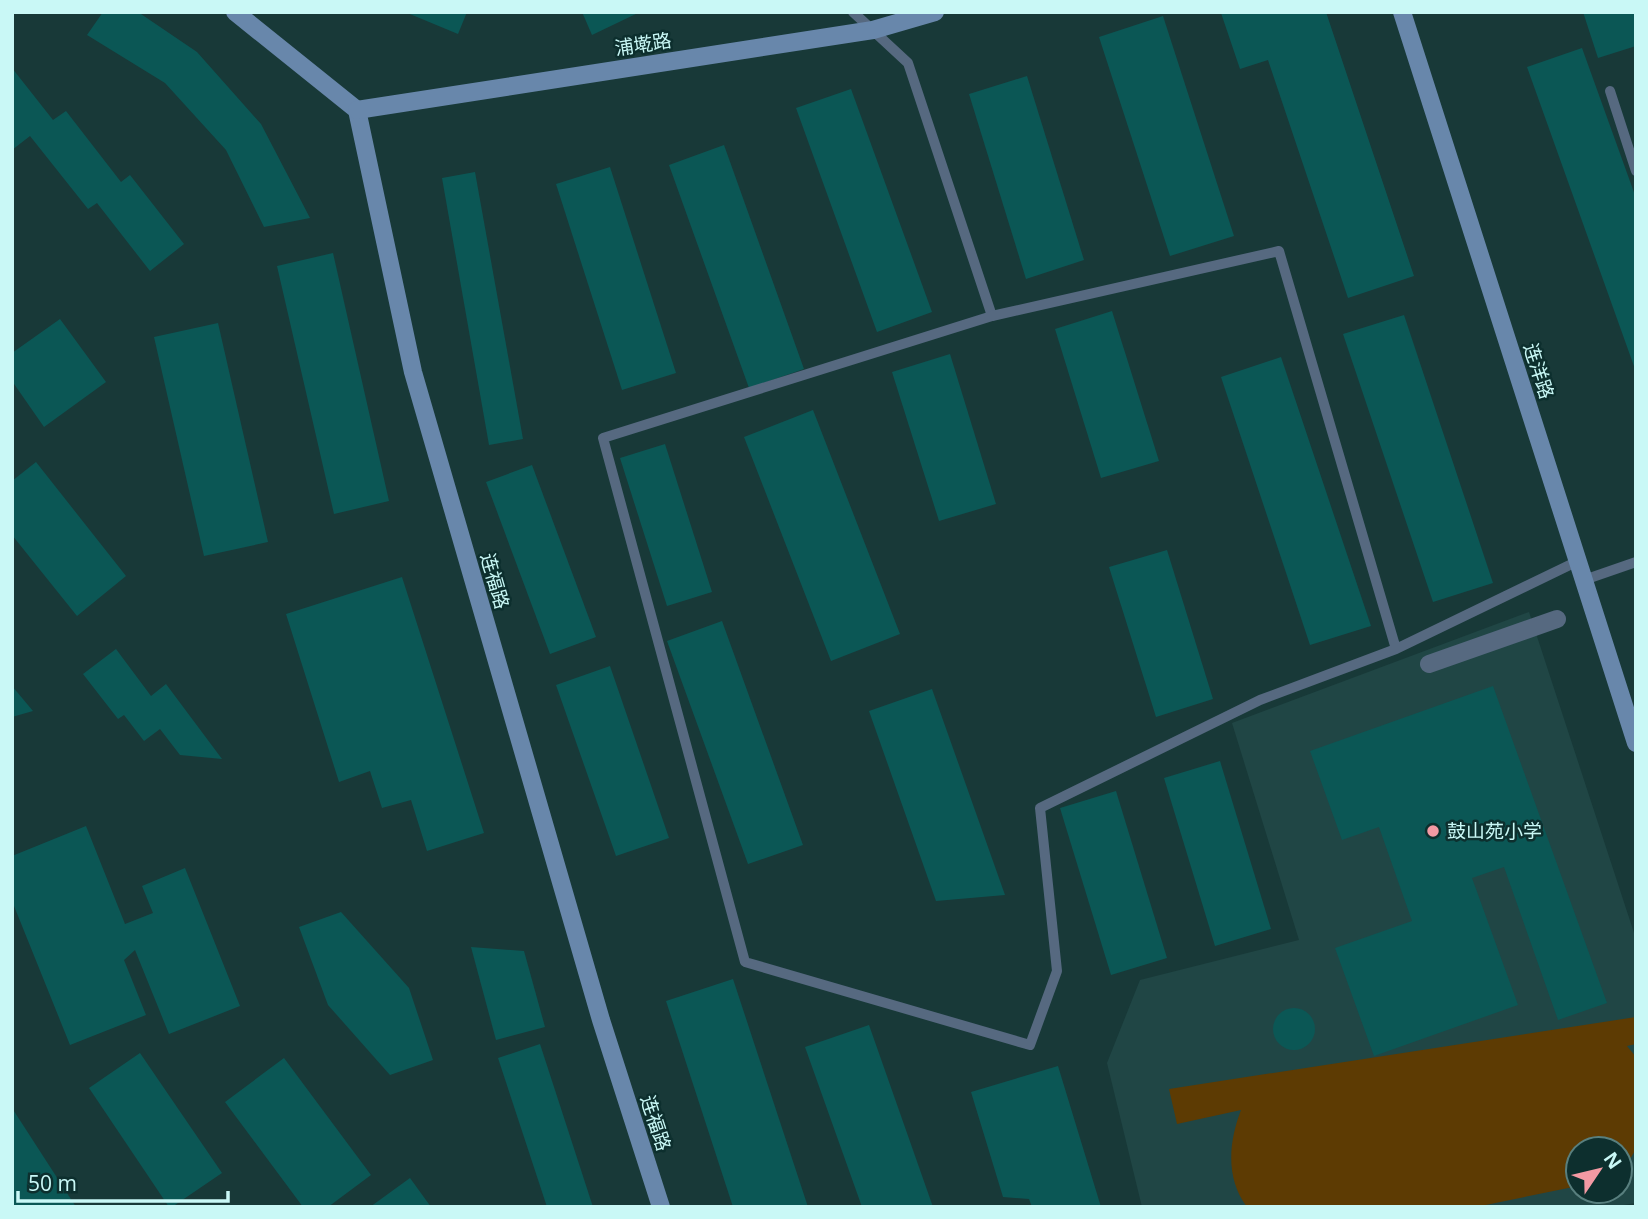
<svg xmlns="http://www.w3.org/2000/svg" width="1648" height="1219" font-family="'Open Sans','Noto Sans SC',sans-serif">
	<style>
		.built { fill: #204645; fill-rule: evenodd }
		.green { fill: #5d3b03 }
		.building { fill: #0b5755 }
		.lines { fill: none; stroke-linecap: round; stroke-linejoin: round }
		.lane { stroke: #566980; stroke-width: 10 }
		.street { stroke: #566980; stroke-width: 18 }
		.secondary { stroke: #6887ab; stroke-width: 18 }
		.poi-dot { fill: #f49aa4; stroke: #0d2f2e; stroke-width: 2.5 }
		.labels { text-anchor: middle; stroke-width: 5; stroke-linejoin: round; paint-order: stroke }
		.street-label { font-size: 19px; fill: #c9f8f6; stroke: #0d2f2e }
		.poi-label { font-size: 19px; fill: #c9f8f6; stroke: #0d2f2e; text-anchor: start }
	</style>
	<rect width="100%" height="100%" fill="#183938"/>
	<!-- built -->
	<path class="built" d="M1529 612 1636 939V1203L1611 1207H1142L1107 1063 1140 980 1299 940 1232 723ZM1578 1149H1620V1191H1578Z"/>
	<!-- green -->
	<path class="green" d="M1636 1017V1044L1627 1046 1636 1057V1149L1630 1159 1620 1167V1149H1578V1186L1476 1207H1247C1225 1178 1229 1141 1241 1110L1177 1124 1169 1089Z"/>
	<!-- building -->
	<g class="building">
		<path d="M103 12H138L197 52 261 124 310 218 264 227 226 150 165 83 87 35Z"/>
		<path d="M405 12H467L458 34Z"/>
		<path d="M582 12H640L592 35Z"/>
		<path d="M1326 12 1414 276 1348 298 1268 60 1240 69 1221 13Z"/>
		<path d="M1583 12H1636V46L1598 58Z"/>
		<path d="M1163 16 1234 236 1170 256 1099 37Z"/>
		<path d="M1582 48 1636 198 1635 369 1527 67Z"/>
		<path d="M12 68 53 120 66 111 121 182 130 175 184 244 150 271 97 203 88 209 30 136 12 150Z"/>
		<path d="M1027 76 1084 260 1026 279 969 94Z"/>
		<path d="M851 89 932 312 877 332 796 108Z"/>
		<path d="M724 145 804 369 749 388 669 165Z"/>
		<path d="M610 167 676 373 622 390 556 184Z"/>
		<path d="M475 172 523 439 489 445 442 178Z"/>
		<path d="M333 253 389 501 334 514 277 266Z"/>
		<path d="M1112 311 1159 461 1101 478 1055 329Z"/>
		<path d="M1404 315 1493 583 1433 602 1343 334Z"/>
		<path d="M60 319 106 382 44 427 12 381V353Z"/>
		<path d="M218 323 268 542 204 556 154 337Z"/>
		<path d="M950 354 996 504 939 521 892 372Z"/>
		<path d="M1281 357 1371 626 1310 645 1221 377Z"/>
		<path d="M813 410 900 634 831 661 744 437Z"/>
		<path d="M665 444 712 592 667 606 620 458Z"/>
		<path d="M36 462 126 576 77 616 12 535V481Z"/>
		<path d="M532 465 596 637 550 654 486 482Z"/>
		<path d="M1167 550 1213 699 1156 717 1109 567Z"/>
		<path d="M402 577 484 833 427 851 411 800 382 808 370 771 339 782 286 614Z"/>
		<path d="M722 621 803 845 748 864 667 641Z"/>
		<path d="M116 649 151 696 166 684 222 759 180 755 160 729 144 741 124 715 118 719 83 674Z"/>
		<path d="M610 666 669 838 616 856 556 685Z"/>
		<path d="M12 686 33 711 12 717Z"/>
		<path d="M1493 686 1607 1003 1558 1020 1504 867 1472 878 1518 1005 1374 1056 1335 948 1412 921 1379 827 1342 840 1310 751Z"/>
		<path d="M932 689 1005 895 936 901 869 711Z"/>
		<path d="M1220 761 1271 929 1215 946 1164 778Z"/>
		<path d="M1116 791 1167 958 1111 975 1060 808Z"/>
		<path d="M86 826 125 924 153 913 142 886 185 868 240 1006 169 1034 135 950 124 960 146 1015 70 1045 12 901V856Z"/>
		<path d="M341 912 409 988 433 1060 390 1075 328 1005 299 927Z"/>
		<path d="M471 947 524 951 545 1027 496 1040Z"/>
		<path d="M733 979 808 1207H733L666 1001Z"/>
		<circle cx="1294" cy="1029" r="21"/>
		<path d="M869 1025 933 1207H862L805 1047Z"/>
		<path d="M540 1044 593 1207H547L498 1058Z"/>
		<path d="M140 1053 222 1173 172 1207H169L89 1088Z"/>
		<path d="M284 1058 371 1175 328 1207H303L225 1102Z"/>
		<path d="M1058 1066 1101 1207H1032L1029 1199 1003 1197 971 1092Z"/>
		<path d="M12 1108 76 1207H12Z"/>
		<path d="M410 1178 431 1207H370Z"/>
	</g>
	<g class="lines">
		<!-- lane -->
		<g class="lane">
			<path d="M853 12 908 63 992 316"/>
			<path d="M1610 91 1636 171"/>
			<path d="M1584 580 1636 562"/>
			<path d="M1396 649 1279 251 992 316 603 438 745 962 1030 1045 1057 971 1040 808 1260 700 1396 649 1578 561"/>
		</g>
		<!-- street -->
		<path class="street" d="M1429 664 1557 619"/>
		<!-- secondary -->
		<g class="secondary">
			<path d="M235 12 357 110 413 372 601 1020 661 1207"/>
			<path d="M1402 12 1636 743"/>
			<path d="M357 110 873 30 935 12"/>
		</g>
	</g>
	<!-- markers -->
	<circle class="poi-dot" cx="1433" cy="831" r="7"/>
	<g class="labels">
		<!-- street labels -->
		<g class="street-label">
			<text transform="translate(643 44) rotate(-9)" y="7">浦墘路</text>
			<text transform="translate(1539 371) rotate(72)" y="7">连洋路</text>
			<text transform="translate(495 581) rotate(74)" y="7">连福路</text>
			<text transform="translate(656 1123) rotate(72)" y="7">连福路</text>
		</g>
		<!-- poi labels -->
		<g class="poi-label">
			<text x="1447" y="838">鼓山苑小学</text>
		</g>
	</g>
	<!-- border -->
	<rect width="1648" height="1219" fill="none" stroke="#c9f8f6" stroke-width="28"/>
	<!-- north arrow -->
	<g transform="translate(1599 1170) rotate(55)"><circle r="33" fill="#0d2f2e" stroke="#587f7e" stroke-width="2"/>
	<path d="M0-5L12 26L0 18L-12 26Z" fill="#f49aa4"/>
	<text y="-10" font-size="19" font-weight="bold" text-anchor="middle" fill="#c9f8f6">N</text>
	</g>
	<!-- scale -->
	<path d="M18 1191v10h210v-10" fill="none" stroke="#c9f8f6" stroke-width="3.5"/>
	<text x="28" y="1191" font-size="21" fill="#c9f8f6" stroke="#0d2f2e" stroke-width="5" paint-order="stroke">50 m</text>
</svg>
